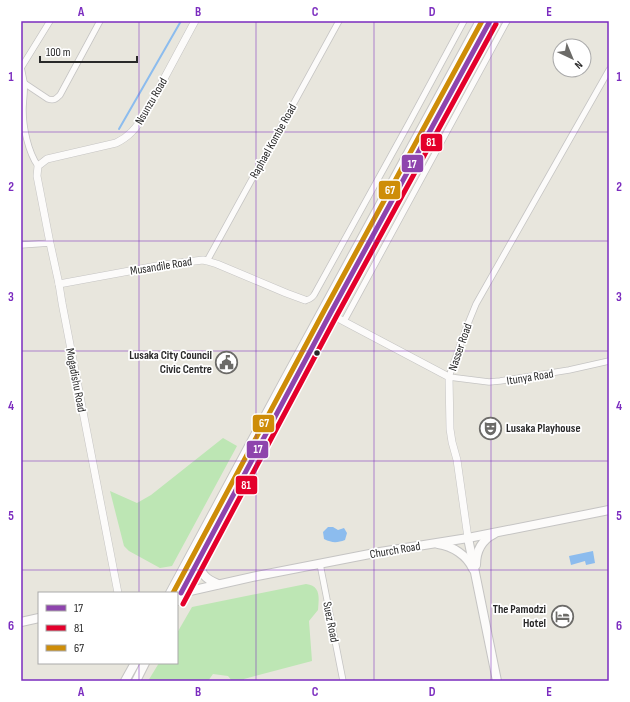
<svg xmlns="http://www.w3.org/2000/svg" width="630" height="702" font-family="'Sofia Sans Condensed',sans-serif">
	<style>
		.green { fill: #bde6b4 }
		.water { fill: #8cbcee }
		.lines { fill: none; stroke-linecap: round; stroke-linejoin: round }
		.stream { stroke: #8cbcee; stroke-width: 2 }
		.minor-casing { stroke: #c5c4c3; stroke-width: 7 }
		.tertiary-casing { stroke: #c5c4c3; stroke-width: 8 }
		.secondary-casing { stroke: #c5c4c3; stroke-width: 10 }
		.minor { stroke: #fcfbfa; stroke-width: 5.5 }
		.tertiary { stroke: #fcfbfa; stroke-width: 7 }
		.secondary { stroke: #fcfbfa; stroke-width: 8 }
		.bus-1-casing { stroke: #fff; stroke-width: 8 }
		.bus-2-casing { stroke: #fff; stroke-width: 8 }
		.bus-3-casing { stroke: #fff; stroke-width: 8 }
		.bus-1 { stroke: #8e44ad; stroke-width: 5 }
		.bus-2 { stroke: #e4002b; stroke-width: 5 }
		.bus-3 { stroke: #ce8d08; stroke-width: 5 }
		.grid { fill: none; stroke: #7b2cbf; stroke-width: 1; stroke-opacity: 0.55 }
		.bus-dot { fill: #292929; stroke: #fff; stroke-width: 1.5 }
		.labels { text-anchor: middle; stroke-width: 3.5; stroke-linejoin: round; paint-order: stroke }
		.street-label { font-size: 12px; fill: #292929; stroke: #fff }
		.poi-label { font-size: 12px; font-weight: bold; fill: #292929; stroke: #fff; text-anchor: end }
		.line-badge { stroke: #fff; stroke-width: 1.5 }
		.badge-label { font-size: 11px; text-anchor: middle; font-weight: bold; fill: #fff }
		.neatline { fill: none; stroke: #7b2cbf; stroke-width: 1.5 }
		.grid-label { font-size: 13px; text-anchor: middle; font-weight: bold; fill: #7b2cbf }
	</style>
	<rect width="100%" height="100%" fill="#e8e6dd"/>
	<!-- green -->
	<g class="green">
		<path d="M223 438 237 446 172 566 160 568 129 551 124 546 110 491 137 503 151 495Z"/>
		<path d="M306 584C321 586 319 597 318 610L309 621 312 661 244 679V681H232L228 676 213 674 208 681H148L159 663H177V633L192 607Z"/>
	</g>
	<!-- water -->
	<g class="water">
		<path d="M328 527H333L338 530 344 528 347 533 345 540C337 543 332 543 324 539L323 532Z"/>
		<path d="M593 551 595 563 586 565 585 561 571 565 569 556Z"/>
	</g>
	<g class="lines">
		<!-- stream -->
		<path class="stream" d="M119 129 181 21"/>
		<defs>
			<g id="minor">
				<path d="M21 67C22 72 23 77 24 82 25 91 23 101 23 110 23 127 28 152 38 166"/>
				<path d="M21 68 50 21"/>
				<path d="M609 70 476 304 465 331 449 377 489 382 500 381 569 370 609 361"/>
				<path d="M24 83 48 99C54 101 56 99 60 95L100 21"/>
				<path d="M21 245 50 243"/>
				<path d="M207 261 339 21"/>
				<path d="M305 300C309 300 311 299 314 295L409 123 464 21"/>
				<path d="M344 321 507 21"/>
				<path d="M320 564 343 681"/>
			</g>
			<g id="tertiary">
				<path d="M59 284 162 265 203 260 207 261 217 264 286 293 305 300"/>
				<path d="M330 314 449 377 450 429 452 442 457 460 468 538"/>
				<path d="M118 593 62 303 59 284 50 243 37 176 38 166 47 159 116 143C129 137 136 128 144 116L195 21"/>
			</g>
			<g id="secondary">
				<path d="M468 538 497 681"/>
				<path d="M438 544C452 546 467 555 473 569"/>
				<path d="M200 558C199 573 205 579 218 584"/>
				<path d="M476 565C476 551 482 540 494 534"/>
				<path d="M178 592 181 593 257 576 380 552 468 538 609 510"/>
				<path d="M170 593 285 379 480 21"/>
				<path d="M177 601 330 314 490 21"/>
				<path d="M21 622 39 618"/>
				<path d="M125 681 135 663"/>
				<path d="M136 681 145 663"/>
			</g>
		</defs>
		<!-- minor casing -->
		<use href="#minor" class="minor-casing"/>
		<!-- tertiary casing -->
		<use href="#tertiary" class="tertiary-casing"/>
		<!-- secondary casing -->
		<use href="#secondary" class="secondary-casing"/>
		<!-- minor -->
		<use href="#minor" class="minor"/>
		<!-- tertiary -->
		<use href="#tertiary" class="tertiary"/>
		<!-- secondary -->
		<use href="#secondary" class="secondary"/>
		<defs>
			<path id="bus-1" d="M181 593 330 314 490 21"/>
			<path id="bus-2" d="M183 604 336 317 496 24"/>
			<path id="bus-3" d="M173 593 324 311 482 21"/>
		</defs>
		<!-- bus-1 casing -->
		<use href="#bus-1" class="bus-1-casing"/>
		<!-- bus-2 casing -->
		<use href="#bus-2" class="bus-2-casing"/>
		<!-- bus-3 casing -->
		<use href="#bus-3" class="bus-3-casing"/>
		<!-- bus-1 -->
		<use href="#bus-1" class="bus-1"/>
		<!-- bus-2 -->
		<use href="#bus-2" class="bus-2"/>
		<!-- bus-3 -->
		<use href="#bus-3" class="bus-3"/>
	</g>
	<!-- grid -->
	<path class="grid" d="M139 21V593M256 21V681M374 21V681M491 21V681M21 132H609M21 241H609M21 351H609M21 461H609M21 570H609M139 663V681"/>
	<!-- icons -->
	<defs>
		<symbol id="civic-ring" viewBox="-11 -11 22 22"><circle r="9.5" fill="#fff" stroke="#6c6b68" stroke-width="1.5"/><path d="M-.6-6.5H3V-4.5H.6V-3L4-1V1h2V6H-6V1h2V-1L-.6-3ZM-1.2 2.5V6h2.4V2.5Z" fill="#6c6b68"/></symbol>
		<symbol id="theatre-ring" viewBox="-11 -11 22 22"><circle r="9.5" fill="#fff" stroke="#6c6b68" stroke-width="1.5"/><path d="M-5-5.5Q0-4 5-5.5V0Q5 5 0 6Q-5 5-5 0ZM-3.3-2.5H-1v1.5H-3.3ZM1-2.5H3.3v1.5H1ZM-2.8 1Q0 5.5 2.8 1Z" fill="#6c6b68"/></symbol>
		<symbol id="hotel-ring" viewBox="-11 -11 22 22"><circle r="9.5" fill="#fff" stroke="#6c6b68" stroke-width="1.5"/><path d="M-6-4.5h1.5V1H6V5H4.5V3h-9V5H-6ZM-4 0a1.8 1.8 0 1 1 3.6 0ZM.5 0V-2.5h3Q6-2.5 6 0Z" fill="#6c6b68"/></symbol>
	</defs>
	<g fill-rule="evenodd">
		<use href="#civic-ring" x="214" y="350" width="25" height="25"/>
		<use href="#theatre-ring" x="478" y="416" width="25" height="25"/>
		<use href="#hotel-ring" x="550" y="604" width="25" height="25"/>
	</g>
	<!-- markers -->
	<circle class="bus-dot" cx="317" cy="353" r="3.5"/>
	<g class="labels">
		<!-- street labels -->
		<g class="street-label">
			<text transform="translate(151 101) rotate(-60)" y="4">Nsunzu Road</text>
			<text transform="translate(273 141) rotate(-61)" y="4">Raphael Kombe Road</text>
			<text transform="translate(161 266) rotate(-9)" y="4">Musandile Road</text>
			<text transform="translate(460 347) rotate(-71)" y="4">Nasser Road</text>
			<text transform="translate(530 377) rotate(-9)" y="4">Itunya Road</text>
			<text transform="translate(76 380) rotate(79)" y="4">Mogadishu Road</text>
			<text transform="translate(395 550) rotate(-10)" y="4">Church Road</text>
			<text transform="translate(331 622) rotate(79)" y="4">Suez Road</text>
		</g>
		<!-- poi labels -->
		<g class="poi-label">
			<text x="212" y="359">Lusaka City Council<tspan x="212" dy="14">Civic Centre</tspan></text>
			<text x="506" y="432" text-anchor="start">Lusaka Playhouse</text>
			<text x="546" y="613">The Pamodzi<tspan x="546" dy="14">Hotel</tspan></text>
		</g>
	</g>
	<g class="line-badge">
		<rect x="420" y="133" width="23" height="19" rx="4" fill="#e4002b"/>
		<rect x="401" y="154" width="23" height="19" rx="4" fill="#8e44ad"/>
		<rect x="378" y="180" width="23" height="20" rx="4" fill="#ce8d08"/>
		<rect x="252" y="414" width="23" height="19" rx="4" fill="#ce8d08"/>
		<rect x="246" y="440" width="23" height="19" rx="4" fill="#8e44ad"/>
		<rect x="235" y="475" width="23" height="20" rx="4" fill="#e4002b"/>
	</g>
	<g class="badge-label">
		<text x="431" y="146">81</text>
		<text x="412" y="168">17</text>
		<text x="390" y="194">67</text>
		<text x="264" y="427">67</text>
		<text x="258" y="453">17</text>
		<text x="246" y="489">81</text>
	</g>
	<!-- border -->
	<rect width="630" height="702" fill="none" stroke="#ffffff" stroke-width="44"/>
	<!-- legend -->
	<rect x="38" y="592" width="140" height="72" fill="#ffffff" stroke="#a9a9a9"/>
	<rect x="46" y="605" width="20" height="6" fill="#8e44ad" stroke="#a9a9a9"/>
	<text x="74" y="612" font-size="12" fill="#292929">17</text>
	<rect x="46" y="625" width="20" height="6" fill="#e4002b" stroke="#a9a9a9"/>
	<text x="74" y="632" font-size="12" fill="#292929">81</text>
	<rect x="46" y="645" width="20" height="6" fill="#ce8d08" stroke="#a9a9a9"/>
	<text x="74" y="652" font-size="12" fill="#292929">67</text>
	<!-- north arrow -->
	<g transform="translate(572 58) rotate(136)"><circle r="19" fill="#ffffff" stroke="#a9a9a9"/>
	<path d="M0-3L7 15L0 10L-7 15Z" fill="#6c6b68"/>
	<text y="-6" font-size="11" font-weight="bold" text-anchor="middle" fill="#292929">N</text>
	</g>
	<!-- scale -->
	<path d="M40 56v6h97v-6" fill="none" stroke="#292929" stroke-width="2"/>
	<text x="46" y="56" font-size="12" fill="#292929" stroke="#ffffff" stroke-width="3" paint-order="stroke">100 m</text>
	<rect x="22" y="22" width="586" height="658" class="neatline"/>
	<g class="grid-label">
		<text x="81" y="16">A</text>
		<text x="198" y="16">B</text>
		<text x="315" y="16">C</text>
		<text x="432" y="16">D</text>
		<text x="549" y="16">E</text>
		<text x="11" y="81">1</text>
		<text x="619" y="81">1</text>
		<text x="11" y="191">2</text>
		<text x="619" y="191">2</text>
		<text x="11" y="301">3</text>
		<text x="619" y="301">3</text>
		<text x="11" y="410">4</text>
		<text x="619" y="410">4</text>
		<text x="11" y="520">5</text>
		<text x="619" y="520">5</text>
		<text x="11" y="630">6</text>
		<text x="619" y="630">6</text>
		<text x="81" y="696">A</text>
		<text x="198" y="696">B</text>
		<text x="315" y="696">C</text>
		<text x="432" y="696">D</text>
		<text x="549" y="696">E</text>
	</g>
</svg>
